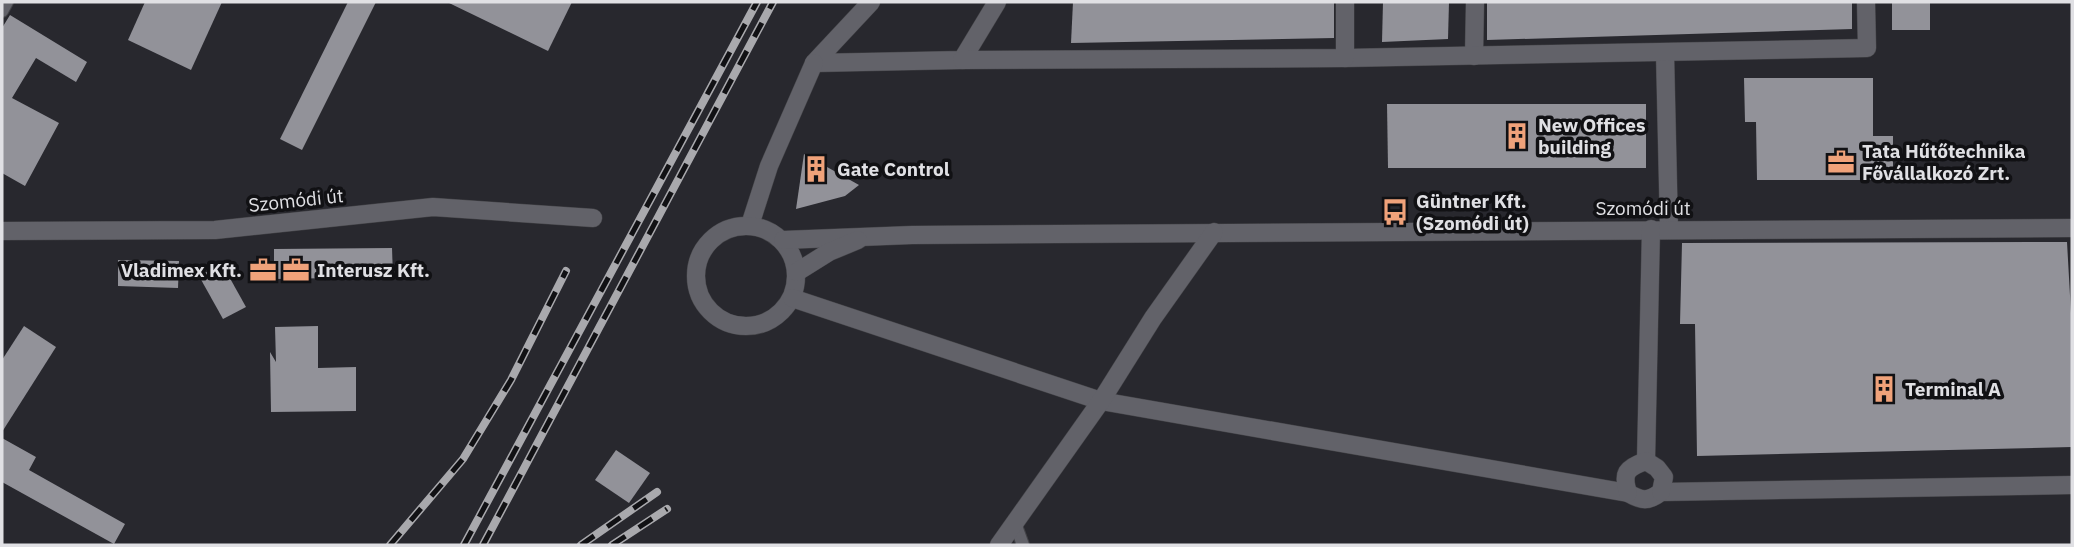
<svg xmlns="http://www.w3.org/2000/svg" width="2074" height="547" font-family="'IBM Plex Sans',sans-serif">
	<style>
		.building { fill: #929299 }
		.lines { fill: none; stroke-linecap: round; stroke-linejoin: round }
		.lane-casing { stroke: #434347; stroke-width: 14 }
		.street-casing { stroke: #434347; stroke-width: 19 }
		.lane { stroke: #626269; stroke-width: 12 }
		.street { stroke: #626269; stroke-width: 18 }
		.rail-casing { stroke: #a9a9ad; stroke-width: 8 }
		.rail { stroke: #111114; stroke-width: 5; stroke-dasharray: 16; stroke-linecap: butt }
		.labels { text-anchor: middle; stroke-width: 7; stroke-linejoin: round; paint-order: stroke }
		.poi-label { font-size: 19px; font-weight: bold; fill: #e0e0e4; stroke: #111114; text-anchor: start }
		.street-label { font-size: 19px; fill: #e0e0e4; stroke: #111114 }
	</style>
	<rect width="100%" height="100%" fill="#28282e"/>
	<!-- building -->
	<g class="building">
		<path d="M145 2H222L191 70 128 40Z"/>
		<path d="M348 2H376L302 150 280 139Z"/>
		<path d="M447 2H572L548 51Z"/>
		<path d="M1073 2H1334V38L1071 43Z"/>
		<path d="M1383 2H1449L1448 39 1382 42Z"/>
		<path d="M1487 2H1852V29L1487 40Z"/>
		<rect x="1892" y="2" width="38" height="28"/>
		<path d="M10 15 87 62 76 82 36 58 12 98 59 123 25 186 2 173V28Z"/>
		<path d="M1744 78H1873V136H1893V180H1757L1756 122H1745Z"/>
		<path d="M1387 104H1646V168H1388Z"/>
		<path d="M804 154 859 185 845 196 796 209Z"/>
		<path d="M2067 242 2072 331V447L1697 456 1695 324H1680L1682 243Z"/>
		<path d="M392 248 393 277 274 279V249Z"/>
		<path d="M118 260 179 261 178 288 118 286Z"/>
		<path d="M222 264 246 307 223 319 199 276Z"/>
		<path d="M24 326 56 347 2 432V360Z"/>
		<path d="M318 326V368L356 367V411L271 412 270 352 276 362 275 327Z"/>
		<path d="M2 438 36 457 29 470 125 524 114 544 2 482Z"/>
		<path d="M616 450 650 473 629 503 595 480Z"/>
	</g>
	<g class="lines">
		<defs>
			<g id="lane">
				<path d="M2 11 7 2"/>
				<path d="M1015 523 1023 545"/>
			</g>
			<g id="street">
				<path d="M871 2 814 63 962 60 997 2"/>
				<path d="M1665 53 1669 229"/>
				<path d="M1474 56 1475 2"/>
				<path d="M1345 58 1867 48 1866 2"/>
				<path d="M962 60 1345 58V2"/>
				<path d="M750 225 769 166 814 63"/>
				<circle cx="746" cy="276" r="50"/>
				<path d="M2 231 215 230 433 207 593 218"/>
				<path d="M783 240 912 235 2072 228"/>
				<path d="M797 272 829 252 858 240"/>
				<path d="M792 298 1101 401 1628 493C1642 501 1648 502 1661 492L2072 485"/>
				<path d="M1646 461 1651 229"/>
				<path d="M1628 493C1622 473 1626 468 1646 461L1657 468 1664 477 1661 492"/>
				<path d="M999 545 1101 401 1153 318 1214 232"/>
			</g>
		</defs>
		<!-- lane casing -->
		<use href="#lane" class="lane-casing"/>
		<!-- street casing -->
		<use href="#street" class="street-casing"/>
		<!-- lane -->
		<use href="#lane" class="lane"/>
		<!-- street -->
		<use href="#street" class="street"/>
		<defs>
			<g id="rail">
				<path d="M390 545 463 459 511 380 566 271"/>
				<path d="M464 545 757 2"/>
				<path d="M483 545 773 2"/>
				<path d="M581 545 657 492"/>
				<path d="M612 545 667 509"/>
			</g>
		</defs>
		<!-- rail casing -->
		<use href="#rail" class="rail-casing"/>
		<!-- rail -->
		<use href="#rail" class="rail"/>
	</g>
	<!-- icons -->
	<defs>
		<symbol id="building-bare" viewBox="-9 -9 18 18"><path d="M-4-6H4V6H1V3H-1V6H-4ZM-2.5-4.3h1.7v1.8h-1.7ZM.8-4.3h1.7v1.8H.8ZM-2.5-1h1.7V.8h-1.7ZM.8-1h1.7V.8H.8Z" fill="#f0a27a" stroke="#111114" stroke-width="2.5" paint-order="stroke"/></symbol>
		<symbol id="office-bare" viewBox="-9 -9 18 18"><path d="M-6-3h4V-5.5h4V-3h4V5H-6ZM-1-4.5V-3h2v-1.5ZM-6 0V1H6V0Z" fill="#f0a27a" stroke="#111114" stroke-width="2.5" paint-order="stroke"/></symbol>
		<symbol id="bus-bare" viewBox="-9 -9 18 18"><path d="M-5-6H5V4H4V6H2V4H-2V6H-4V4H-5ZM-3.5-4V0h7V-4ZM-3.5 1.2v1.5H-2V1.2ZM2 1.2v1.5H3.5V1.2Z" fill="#f0a27a" stroke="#111114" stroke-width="2.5" paint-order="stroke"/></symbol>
	</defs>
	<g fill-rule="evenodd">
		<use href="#building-bare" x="1498" y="117" width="38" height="38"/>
		<use href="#office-bare" x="1822" y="143" width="38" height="38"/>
		<use href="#building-bare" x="797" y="150" width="38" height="38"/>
		<use href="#bus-bare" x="1376" y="193" width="38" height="38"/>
		<use href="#office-bare" x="244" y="251" width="38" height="38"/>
		<use href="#office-bare" x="277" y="251" width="38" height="38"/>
		<use href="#building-bare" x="1865" y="370" width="38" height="38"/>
	</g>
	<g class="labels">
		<!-- poi labels -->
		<g class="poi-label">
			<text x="1538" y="132">New Offices<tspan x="1538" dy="22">building</tspan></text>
			<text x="1862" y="158">Tata Hűtőtechnika<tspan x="1862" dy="22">Fővállalkozó Zrt.</tspan></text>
			<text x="837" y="176">Gate Control</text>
			<text x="1416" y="208">Güntner Kft.<tspan x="1416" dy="22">(Szomódi út)</tspan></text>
			<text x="242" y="277" text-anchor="end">Vladimex Kft.</text>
			<text x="317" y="277">Interusz Kft.</text>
			<text x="1905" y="396">Terminal A</text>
		</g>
		<!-- street labels -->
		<g class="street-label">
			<text transform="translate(296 200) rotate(-6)" y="7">Szomódi út</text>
			<text x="1643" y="215">Szomódi út</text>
		</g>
	</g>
	<!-- border -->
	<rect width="2074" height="547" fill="none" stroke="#e0e0e4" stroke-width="7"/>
</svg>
